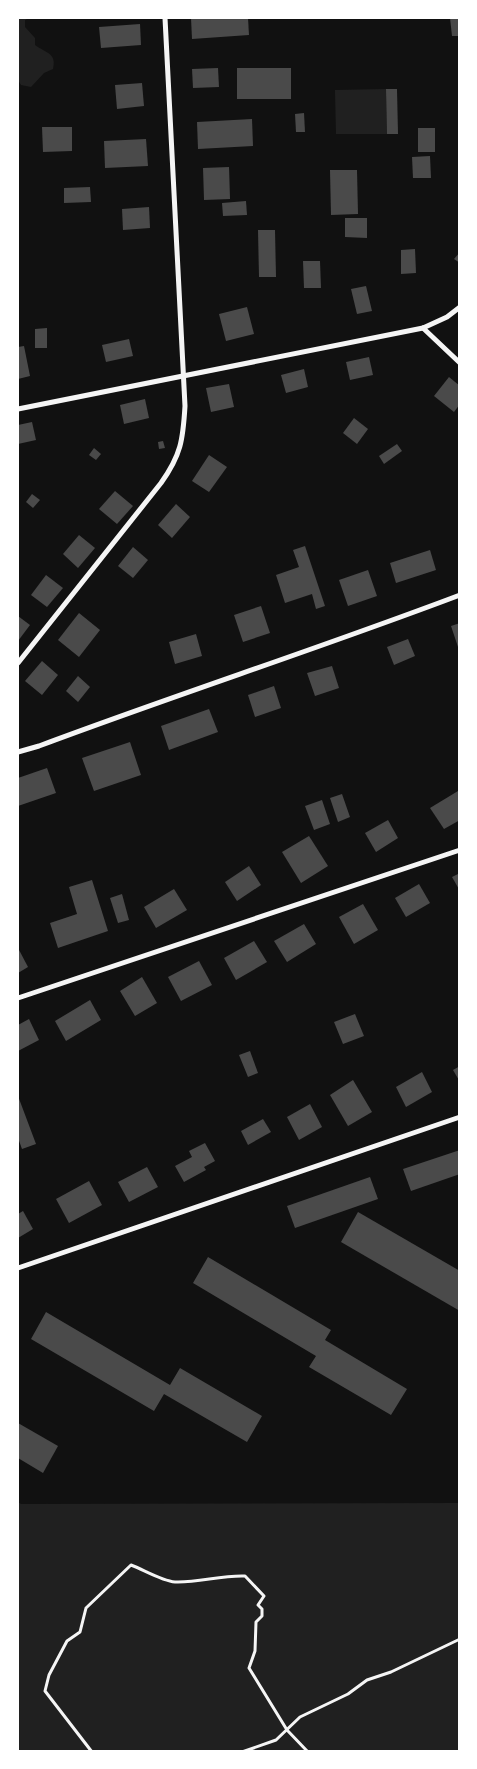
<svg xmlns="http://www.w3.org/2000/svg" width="477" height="1769" font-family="'Alegreya Sans',sans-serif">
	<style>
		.green { fill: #202020 }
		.building { fill: #4a4a4a }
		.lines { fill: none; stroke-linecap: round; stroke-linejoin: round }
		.path { stroke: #f5f5f5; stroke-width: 3 }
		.minor { stroke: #f5f5f5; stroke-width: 5 }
	</style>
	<rect width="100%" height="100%" fill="#111"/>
	<!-- green -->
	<g class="green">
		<path d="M18 18H29L25 20V27L35 38V45C46 53 57 53 53 69L44 73 31 87 21 85 18 80Z"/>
		<path d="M386 89 387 134H336L335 90Z"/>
		<path d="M18 1502 21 1504 459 1503V1751H18Z"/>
	</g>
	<!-- building -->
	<g class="building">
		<path d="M191 18H248L249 35 192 39Z"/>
		<path d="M450 18H460V36H452Z"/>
		<path d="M140 24 141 45 101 48 99 27Z"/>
		<path d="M218 68 219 87 193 88 192 69Z"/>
		<rect x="237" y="68" width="54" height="31"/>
		<path d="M142 83 144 106 117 109 115 85Z"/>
		<path d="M386 89H397L398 134H387Z"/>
		<path d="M304 113 305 132H296L295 114Z"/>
		<path d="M252 119 253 146 198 149 197 122Z"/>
		<path d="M42 127H72V151L43 152Z"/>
		<rect x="418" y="128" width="17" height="24"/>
		<path d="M146 139 148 166 105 168 104 141Z"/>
		<path d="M430 156 431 178H413L412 157Z"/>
		<path d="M229 167 230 199 204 200 203 168Z"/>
		<path d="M330 170H357L358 214 331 215Z"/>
		<path d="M90 187 91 202 64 203V188Z"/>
		<path d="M246 201 247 215 223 216 222 203Z"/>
		<path d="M149 207 150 228 123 230 122 209Z"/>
		<path d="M345 218H367V238L345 237Z"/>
		<path d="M258 230H275L276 277H259Z"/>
		<path d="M415 249 416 273 401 274V250Z"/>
		<path d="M460 252V263L454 259Z"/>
		<path d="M303 261H320L321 288H304Z"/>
		<path d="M366 286 372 311 357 314 351 289Z"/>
		<path d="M247 307 254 334 226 341 219 314Z"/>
		<path d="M47 328V348H35V329Z"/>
		<path d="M129 339 133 356 106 362 102 345Z"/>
		<path d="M24 346 30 376 18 379V347Z"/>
		<path d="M369 357 373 375 350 380 346 362Z"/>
		<path d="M304 369 308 387 286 393 281 375Z"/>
		<path d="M449 377 460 386V404L454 412 434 396Z"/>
		<path d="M229 384 234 407 211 412 206 388Z"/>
		<path d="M145 399 149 418 124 424 120 405Z"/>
		<path d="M354 418 368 429 357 444 343 433Z"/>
		<path d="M32 422 36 440 18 444V425Z"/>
		<path d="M163 441 165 448 159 449 158 442Z"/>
		<path d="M397 444 402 451 384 464 379 456Z"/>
		<path d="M94 448 101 454 96 460 89 455Z"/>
		<path d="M209 455 227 467 209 492 192 481Z"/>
		<path d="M115 491 133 506 117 524 99 509Z"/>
		<path d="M32 494 40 500 33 508 26 502Z"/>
		<path d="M176 504 190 517 172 538 158 525Z"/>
		<path d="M79 535 95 548 78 568 63 554Z"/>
		<path d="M305 546 325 606 316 609 312 594 285 603 276 575 299 567 293 550Z"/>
		<path d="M133 547 148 560 133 578 118 566Z"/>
		<path d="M430 550 436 570 396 583 390 563Z"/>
		<path d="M368 570 377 596 348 606 339 580Z"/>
		<path d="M46 575 63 588 47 607 31 595Z"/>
		<path d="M261 606 270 633 243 642 234 615Z"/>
		<path d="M79 613 100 630 79 657 58 640Z"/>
		<path d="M18 616 30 625 18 641Z"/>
		<path d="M460 623V650H459L451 626Z"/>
		<path d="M196 634 202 656 175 664 169 642Z"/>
		<path d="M408 639 415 656 394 665 387 647Z"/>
		<path d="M42 661 58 675 42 695 25 681Z"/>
		<path d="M332 666 339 688 315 696 307 673Z"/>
		<path d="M78 676 90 687 78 702 66 691Z"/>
		<path d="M274 686 281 708 255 717 248 695Z"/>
		<path d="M209 709 218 732 169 750 161 726Z"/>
		<path d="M130 742 141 775 94 791 82 758Z"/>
		<path d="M47 768 56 793 18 806V778Z"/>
		<path d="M458 791 460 820 444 829 430 808Z"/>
		<path d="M342 794 350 817 338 822 330 798Z"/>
		<path d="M322 800 330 824 314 830 305 806Z"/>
		<path d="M388 820 398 838 376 852 365 833Z"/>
		<path d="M309 836 328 866 301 883 282 852Z"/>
		<path d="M249 866 261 885 237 901 225 882Z"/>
		<path d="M460 873V891L452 877Z"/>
		<path d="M92 880 108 931 58 948 50 923 77 914 69 887Z"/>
		<path d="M419 884 430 903 406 917 395 898Z"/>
		<path d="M174 889 187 910 156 928 144 907Z"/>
		<path d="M122 894 129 920 118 923 110 898Z"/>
		<path d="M363 904 378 930 354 944 339 917Z"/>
		<path d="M304 924 316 944 287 962 274 941Z"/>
		<path d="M254 941 267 962 236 980 224 958Z"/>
		<path d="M18 948 28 967 18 973Z"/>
		<path d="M199 961 212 985 181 1001 168 977Z"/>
		<path d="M142 977 157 1003 135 1016 120 991Z"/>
		<path d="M90 1000 101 1020 66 1041 55 1021Z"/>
		<path d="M355 1014 364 1036 343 1044 334 1022Z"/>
		<path d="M29 1019 39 1040 18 1051V1025Z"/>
		<path d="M250 1051 258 1073 248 1077 239 1055Z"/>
		<path d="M460 1066V1082L453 1070Z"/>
		<path d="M422 1072 432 1092 406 1107 396 1087Z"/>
		<path d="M353 1080 372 1112 348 1126 330 1095Z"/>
		<path d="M18 1096 36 1144 22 1149 18 1138Z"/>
		<path d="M310 1104 322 1127 299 1140 287 1117Z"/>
		<path d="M263 1119 271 1132 248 1145 241 1131Z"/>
		<path d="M205 1143 215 1161 204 1167 206 1170 184 1182 175 1166 192 1157 189 1151Z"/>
		<path d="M460 1150V1174L411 1191 403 1169Z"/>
		<path d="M147 1167 158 1187 129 1202 118 1182Z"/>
		<path d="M370 1177 378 1199 295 1228 287 1206Z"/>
		<path d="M89 1181 102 1205 69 1223 56 1199Z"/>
		<path d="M23 1211 33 1229 18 1238V1214Z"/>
		<path d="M358 1212 460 1271V1311L341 1242Z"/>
		<path d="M208 1257 331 1330 325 1340 407 1389 391 1415 309 1367 316 1356 193 1283Z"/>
		<path d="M46 1312 170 1385 180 1368 262 1416 247 1442 164 1394 154 1411 31 1339Z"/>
		<path d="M18 1423 58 1446 43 1473 18 1458Z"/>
	</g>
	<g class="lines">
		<!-- path -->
		<g class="path">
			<path d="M92 1752 45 1691 49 1675 67 1641 80 1632 86 1608 131 1565C144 1570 162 1581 175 1582 198 1583 221 1575 245 1576L264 1596 258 1605 262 1609V1616L256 1622 255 1651 249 1668 287 1730 308 1752"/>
			<path d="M242 1752 276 1740 300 1717 348 1694 367 1680 391 1672 460 1639"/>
		</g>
		<!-- minor -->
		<g class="minor">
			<path d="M423 328 460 363"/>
			<path d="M18 409 423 328 447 317 460 307"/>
			<path d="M18 663 161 483C181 455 183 440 185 406L165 18"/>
			<path d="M18 752 39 746C178 694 320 648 460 595"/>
			<path d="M18 998 460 850"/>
			<path d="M18 1268 460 1117"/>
		</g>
	</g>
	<!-- border -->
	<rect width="477" height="1769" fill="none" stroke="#ffffff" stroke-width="38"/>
</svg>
